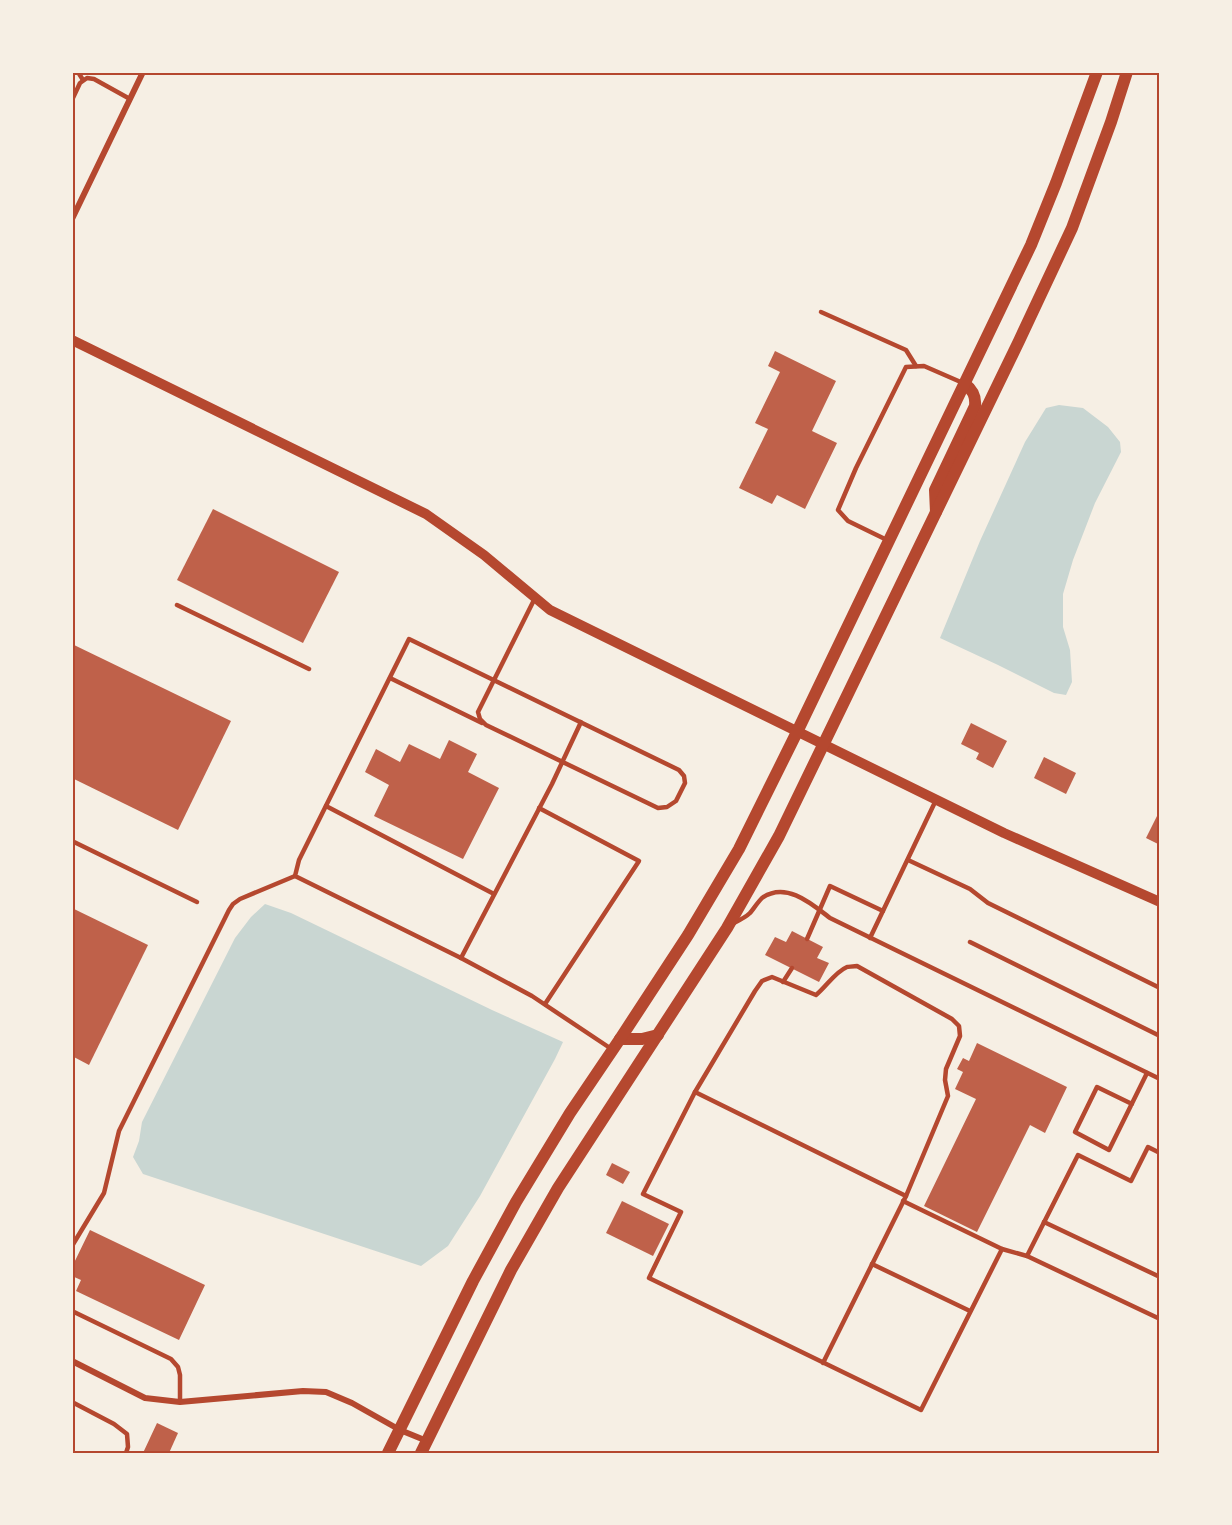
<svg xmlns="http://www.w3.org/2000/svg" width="1232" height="1525" font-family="Barlow,sans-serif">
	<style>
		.water { fill: #c9d6d2 }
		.building { fill: #bf614a }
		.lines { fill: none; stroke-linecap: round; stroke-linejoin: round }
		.service { stroke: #b5482f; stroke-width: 4.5 }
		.minor { stroke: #b5482f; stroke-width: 6 }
		.tertiary { stroke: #b5482f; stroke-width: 10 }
		.secondary { stroke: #b5482f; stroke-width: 12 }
		.neatline { fill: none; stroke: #b5482f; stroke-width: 2 }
	</style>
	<rect width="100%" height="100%" fill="#f6efe4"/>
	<!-- water -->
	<g class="water">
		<path d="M1059 405 1083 408 1108 427 1120 442 1121 452 1095 503 1073 560 1063 594V627L1070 650 1072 682 1066 695 1054 693 998 665 940 638 980 541 1025 442 1046 408Z"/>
		<path d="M265 904 291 913 492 1010 563 1042 555 1059 480 1196 448 1246 421 1266 143 1174 133 1157 139 1141 142 1122 235 938 251 917Z"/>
	</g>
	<!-- building -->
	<g class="building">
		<path d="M775 351 836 381 812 431 837 443 805 509 777 495 772 504 739 488 768 429 755 423 780 372 768 366Z"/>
		<path d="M213 509 339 572 303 643 177 580Z"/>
		<path d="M72 644 231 721 178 830 72 778Z"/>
		<path d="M971 723 1007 741 993 768 976 759 979 753 961 744Z"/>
		<path d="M449 740 477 754 468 772 499 788 463 859 374 816 389 785 365 772 376 749 400 762 409 744 440 759Z"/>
		<path d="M1044 757 1076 773 1066 794 1034 778Z"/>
		<path d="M1160 810V845L1146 838Z"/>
		<path d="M72 908 148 945 89 1065 72 1056Z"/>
		<path d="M792 931 823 947 817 958 829 963 819 982 765 955 775 937 786 942Z"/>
		<path d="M977 1043 1067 1087 1045 1133 1030 1125 977 1232 924 1206 976 1099 955 1089 963 1072 957 1069 963 1058 969 1061Z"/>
		<path d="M612 1163 630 1172 623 1184 606 1175Z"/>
		<path d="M622 1201 669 1224 653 1256 606 1233Z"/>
		<path d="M90 1230 205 1285 179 1340 76 1291 81 1280 72 1276V1267Z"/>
		<path d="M157 1423 178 1433 169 1453H143Z"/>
	</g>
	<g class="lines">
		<!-- service -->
		<g class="service">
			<path d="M78 72 83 80"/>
			<path d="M72 100 80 83 87 78 94 79 130 99"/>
			<path d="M821 312 906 350 916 366"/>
			<path d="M887 540 848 521 838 510 856 468 906 367 924 366 963 383"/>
			<path d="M535 598 478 712 480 719 486 725 658 808 667 807 676 801 685 783 684 776 679 770 409 639 299 860 295 876 461 958 552 784 581 722"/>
			<path d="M177 605 309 669"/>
			<path d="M390 678 482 723"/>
			<path d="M326 806 494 894"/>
			<path d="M539 808 639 861 545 1004"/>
			<path d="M72 841 197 902"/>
			<path d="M908 860 970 889 988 903 1160 988"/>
			<path d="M734 923C740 920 746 917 750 913 754 908 758 902 762 898 786 881 812 904 830 918L1160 1079"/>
			<path d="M870 938 936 800"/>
			<path d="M807 939 830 886 883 911"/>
			<path d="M970 942 1160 1036"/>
			<path d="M461 958 532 996 613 1050"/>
			<path d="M783 982 792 968"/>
			<path d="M695 1092 755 991 762 981 772 977 816 995C826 987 835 972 847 967 848 967 855 966 857 966L952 1019 959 1026 960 1036 946 1069 945 1080 948 1096 906 1196"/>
			<path d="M1132 1104 1097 1087 1075 1132 1109 1150 1147 1073"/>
			<path d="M1160 1153 1148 1147 1131 1181 1078 1155 1027 1256 1160 1319"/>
			<path d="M903 1201 1002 1249"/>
			<path d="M1044 1222 1160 1277"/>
			<path d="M72 1246 104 1193 119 1131 229 910 233 904 240 899 295 876"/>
			<path d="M872 1264 970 1311"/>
			<path d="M72 1311 171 1359 178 1367 180 1375V1402"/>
			<path d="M823 1363 906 1196 695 1092 643 1194 681 1212 649 1278 921 1410 1002 1249 1027 1256"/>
			<path d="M72 1402 114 1424 127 1434 128 1447 126 1453"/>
		</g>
		<!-- minor -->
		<g class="minor">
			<path d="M72 219 143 72"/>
			<path d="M72 1361 145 1398 180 1402 303 1391 326 1392 352 1403 400 1430 427 1441"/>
		</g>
		<!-- tertiary -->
		<path class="tertiary" d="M72 340 426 514 484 555 550 610 1004 833 1160 902"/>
		<!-- secondary -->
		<g class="secondary">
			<path d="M936 512 935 490 975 406C976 396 973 390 965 384"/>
			<path d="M620 1039H642L658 1035"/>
			<path d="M388 1453 473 1281 516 1202 570 1113 620 1039 688 935 739 849 797 732 1031 245 1056 183 1097 72"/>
			<path d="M421 1453 511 1270 558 1188 727 928 779 836 1019 341 1072 228 1111 122 1127 72"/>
		</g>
	</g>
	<!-- border -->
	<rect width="1232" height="1525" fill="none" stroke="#f6efe4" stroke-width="147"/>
	<rect x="74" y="74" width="1084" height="1378" class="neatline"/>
</svg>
